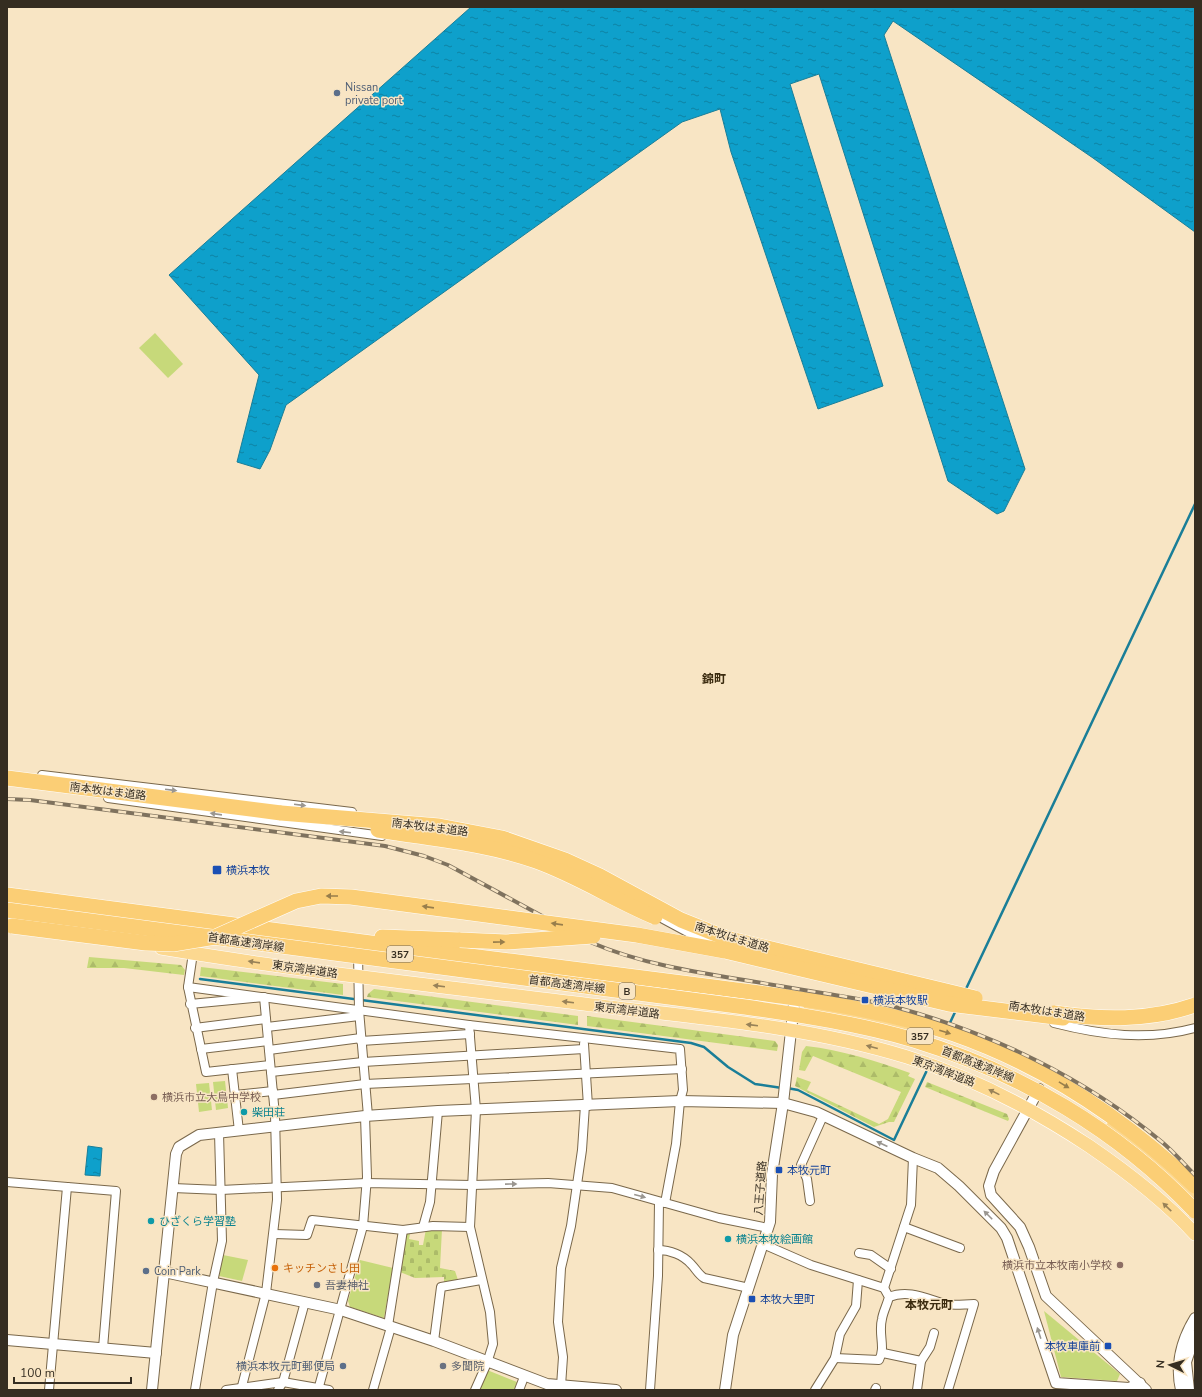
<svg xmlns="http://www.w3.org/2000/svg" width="1202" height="1397" font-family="'Nunito Sans','Noto Sans JP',sans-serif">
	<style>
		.forest { fill: url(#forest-firs) }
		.cemetery { fill: url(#cemetery-stones) }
		.park { fill: #c7d97a }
		.water { fill: url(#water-ripples); stroke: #1a7e98 }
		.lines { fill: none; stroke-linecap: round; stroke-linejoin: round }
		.stream { stroke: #1a7e98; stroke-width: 2.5 }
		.minor-casing { stroke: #7a684b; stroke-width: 10 }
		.tertiary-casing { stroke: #7a684b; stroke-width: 12 }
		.trunk-casing { stroke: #fff; stroke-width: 14 }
		.motorway-casing { stroke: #fff; stroke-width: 16 }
		.minor { stroke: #fff; stroke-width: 8 }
		.tertiary { stroke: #fff; stroke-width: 10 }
		.trunk { stroke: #fcd890; stroke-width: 13 }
		.motorway { stroke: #fbce75; stroke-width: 15 }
		.rail-casing { stroke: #7f725e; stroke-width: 4 }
		.rail { stroke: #f8e5c4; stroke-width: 2.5; stroke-dasharray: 8; stroke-linecap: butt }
		.motorway-bridge-casing { stroke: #fff; stroke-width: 16; stroke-linecap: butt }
		.motorway-bridge { stroke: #fbce75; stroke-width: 15 }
		.oneway { fill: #9a9690 }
		.oneway2 { fill: #987e4b }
		.oneway3 { fill: #988258 }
		.service-dot { fill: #5c6f8a; stroke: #f8e5c4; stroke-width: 1.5 }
		.transit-dot { fill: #1a4fb4; stroke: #f8e5c4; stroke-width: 1.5 }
		.education-dot { fill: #8d6e63; stroke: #f8e5c4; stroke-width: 1.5 }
		.culture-dot { fill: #0f9aa8; stroke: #f8e5c4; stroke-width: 1.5 }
		.food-dot { fill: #e8710a; stroke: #f8e5c4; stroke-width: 1.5 }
		.worship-dot { fill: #6b7280; stroke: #f8e5c4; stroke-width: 1.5 }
		.labels { text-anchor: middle; stroke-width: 3; stroke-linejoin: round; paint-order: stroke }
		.shield { fill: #f8e5c4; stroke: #706452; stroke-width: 1 }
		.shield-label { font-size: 10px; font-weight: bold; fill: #352d21 }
		.service-label { font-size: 11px; fill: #4e5e75; stroke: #f8e5c4; text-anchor: start }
		.street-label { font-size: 11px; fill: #352d21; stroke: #f8e5c4 }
		.transit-label { font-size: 11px; fill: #164399; stroke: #f8e5c4; text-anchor: start }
		.education-label { font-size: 11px; fill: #785e54; stroke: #f8e5c4; text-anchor: start }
		.culture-label { font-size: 11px; fill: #0d838f; stroke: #f8e5c4; text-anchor: start }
		.food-label { font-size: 11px; fill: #c56008; stroke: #f8e5c4; text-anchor: start }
		.worship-label { font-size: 11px; fill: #5b616d; stroke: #f8e5c4; text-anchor: start }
		.neighbourhood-label { font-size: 12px; font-weight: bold; fill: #3b2b0f; stroke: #f8e5c4 }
	</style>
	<defs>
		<pattern id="forest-firs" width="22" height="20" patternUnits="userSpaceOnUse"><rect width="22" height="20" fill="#c7d97a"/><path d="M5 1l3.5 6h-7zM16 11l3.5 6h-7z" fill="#acbb69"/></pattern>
		<pattern id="cemetery-stones" width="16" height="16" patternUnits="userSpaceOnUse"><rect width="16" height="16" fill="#c7d97a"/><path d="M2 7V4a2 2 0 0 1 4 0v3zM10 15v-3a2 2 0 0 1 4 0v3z" fill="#acbb69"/></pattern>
		<pattern id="water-ripples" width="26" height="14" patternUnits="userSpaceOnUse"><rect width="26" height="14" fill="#0ea0cb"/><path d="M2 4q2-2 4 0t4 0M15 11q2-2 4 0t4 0" fill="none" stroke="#0e83a4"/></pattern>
	</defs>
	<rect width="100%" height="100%" fill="#f8e5c4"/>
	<!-- forest -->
	<g class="forest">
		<path d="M89 957 181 965 185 970 184 975 124 968H87Z"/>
		<path d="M201 967 343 984V995L200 976Z"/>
		<path d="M374 989 578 1016V1025L367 997 368 994Z"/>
		<path d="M587 1016 775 1041 778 1045 777 1051 587 1026Z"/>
		<path d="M806 1046C842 1050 876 1061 910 1073L908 1076 915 1079 894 1122H889L874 1127 795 1086 797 1077 811 1082 807 1090 879 1124 888 1119 901 1092 813 1056 805 1071 799 1070 802 1052Z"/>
		<path d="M927 1082 1007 1114 1009 1119 1008 1121 925 1087Z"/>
	</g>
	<!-- cemetery -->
	<path class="cemetery" d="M426 1229H442L440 1268 455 1271 458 1280 444 1282V1277L415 1278 400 1272 406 1234H410L409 1239 419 1241V1245H423Z"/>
	<!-- park -->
	<g class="park">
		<path d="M155 333 183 364 168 378 139 348Z"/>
		<path d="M225 1081 228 1108 216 1110 213 1082Z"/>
		<path d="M209 1083 212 1110 199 1112 196 1084Z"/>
		<path d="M223 1255 248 1260 242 1281 219 1276Z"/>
		<path d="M360 1260 393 1268 384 1318 350 1307 348 1301Z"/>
		<path d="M1044 1311 1120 1374 1117 1381 1061 1377Z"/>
		<path d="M487 1370 517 1382 514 1390H478Z"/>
	</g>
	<!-- water -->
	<g class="water">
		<path d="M471 7H1195V232L1093 158 893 21 884 35 1025 469 1004 511 997 514 948 481 819 74 790 84 883 386 818 409 731 152 720 109 682 122 286 405 270 450 260 469 237 462 259 375 169 275Z"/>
		<path d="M88 1146 102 1148 100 1176 85 1175Z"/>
	</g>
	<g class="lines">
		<!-- stream -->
		<g class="stream">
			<path d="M200 979 691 1043 704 1047 728 1067 755 1084 782 1088"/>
			<path d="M965 991 1195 504"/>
			<path d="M948 1027 956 1010"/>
			<path d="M787 1088 798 1090 894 1140 928 1068"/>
		</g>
		<defs>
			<g id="minor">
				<path d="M42 775 352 812"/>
				<path d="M108 798 382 836"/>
				<path d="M654 914 693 935 724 944"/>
				<path d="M193 953 188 987 206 1072 270 1065"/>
				<path d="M358 953 359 1010 368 1116"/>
				<path d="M188 987 469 1025 680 1049 683 1090 680 1101 676 1144 665 1203"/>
				<path d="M190 1004 264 997 275 1115 277 1200 266 1293 241 1390"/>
				<path d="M1054 1023C1101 1035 1147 1041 1195 1028"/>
				<path d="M469 1025 476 1110 470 1227 490 1312 493 1344 487 1363 475 1390"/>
				<path d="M267 1027 359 1016"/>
				<path d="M195 1028 266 1019"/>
				<path d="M361 1041 470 1034"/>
				<path d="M584 1044 588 1106"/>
				<path d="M201 1049 268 1041"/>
				<path d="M269 1050 361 1038"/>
				<path d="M232 1069 239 1131"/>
				<path d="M271 1072 363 1062 584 1049"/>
				<path d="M235 1095 273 1091"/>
				<path d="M273 1095 365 1084 682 1069"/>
				<path d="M7 1182 116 1191 103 1348"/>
				<path d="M173 1188 221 1190 366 1183 472 1185 548 1183 612 1188 719 1218 768 1228"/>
				<path d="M810 1201 807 1179 801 1165 823 1116"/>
				<path d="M423 1227 430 1202 438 1111"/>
				<path d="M904 1227 960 1248"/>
				<path d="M274 1234 307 1235 312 1220 403 1230 433 1226 470 1227"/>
				<path d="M763 1244 811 1265 884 1288 889 1297C887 1305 883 1312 882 1319 878 1334 886 1347 879 1360L835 1358"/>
				<path d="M658 1250C670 1250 683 1255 691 1264 696 1269 698 1274 704 1278L749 1288"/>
				<path d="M859 1253 871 1255 891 1269"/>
				<path d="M884 1288 911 1205 913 1158"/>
				<path d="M889 1297C909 1289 927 1299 946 1304 954 1306 965 1304 974 1304L948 1390"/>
				<path d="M388 1326 403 1230"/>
				<path d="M434 1341 441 1287 481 1280"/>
				<path d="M883 1353 921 1361 930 1347 934 1333"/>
				<path d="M561 1386 563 1357 558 1322 561 1268 571 1226 582 1150 585 1105"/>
				<path d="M49 1390 67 1187"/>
				<path d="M195 1390 213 1282 222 1241 219 1133"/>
				<path d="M226 1390 283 1382 329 1390"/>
				<path d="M278 1390 283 1382 305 1302"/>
				<path d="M318 1390 363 1226 367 1177 365 1116"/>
				<path d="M373 1390 391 1327"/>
				<path d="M519 1390 524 1377"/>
				<path d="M650 1390 658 1276 659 1202"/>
				<path d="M815 1390 835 1358 840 1334 856 1306 858 1280"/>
				<path d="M875 1390 876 1388"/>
				<path d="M917 1390 921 1361"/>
			</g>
			<g id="tertiary">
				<path d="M1039 1089 994 1171 989 1186 991 1195 1020 1227 1029 1247 1046 1296 1146 1390"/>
				<path d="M164 1272 341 1310 434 1341 547 1384 616 1390"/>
				<path d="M7 1340 156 1353"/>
				<path d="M152 1390 176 1154 179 1147 199 1135 365 1116 438 1111 680 1101 783 1103 816 1112 913 1158 938 1168 959 1186 1001 1228 1007 1238 1056 1383 1129 1388 1140 1383"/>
				<path d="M725 1390 733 1335 770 1222 772 1174 783 1103 794 1004"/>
				<path d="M1181 1390C1175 1364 1181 1341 1195 1318"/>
				<path d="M1189 1390 1186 1362 1195 1335"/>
			</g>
			<g id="trunk">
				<path d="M161 948C298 971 437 986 576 1003 686 1017 800 1024 907 1057 971 1077 1033 1109 1089 1146 1127 1172 1164 1200 1195 1234"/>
				<path d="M810 1007 878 1022 903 1030"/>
				<path d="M1110 1129 1136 1146 1195 1196"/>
			</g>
			<g id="motorway">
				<path d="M7 778 281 813"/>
				<path d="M7 895C174 918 342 940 510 961 580 970 650 979 721 988 799 998 879 1008 954 1034 1045 1066 1125 1119 1195 1186"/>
				<path d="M382 937 460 940"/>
			</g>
		</defs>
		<!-- minor casing -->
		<use href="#minor" class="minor-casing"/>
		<!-- tertiary casing -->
		<use href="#tertiary" class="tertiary-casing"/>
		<!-- trunk casing -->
		<use href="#trunk" class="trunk-casing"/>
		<!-- motorway casing -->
		<use href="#motorway" class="motorway-casing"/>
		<!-- minor -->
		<use href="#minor" class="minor"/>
		<!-- tertiary -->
		<use href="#tertiary" class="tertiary"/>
		<!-- trunk -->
		<use href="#trunk" class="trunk"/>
		<!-- motorway -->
		<use href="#motorway" class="motorway"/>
		<defs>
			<path id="rail" d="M7 799 30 800 385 846 424 856 448 865 590 942C650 968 717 975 780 986 818 993 858 997 895 1007 992 1033 1085 1078 1162 1142 1174 1152 1184 1164 1195 1175"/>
		</defs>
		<!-- rail casing -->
		<use href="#rail" class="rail-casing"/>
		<!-- rail -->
		<use href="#rail" class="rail"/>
		<defs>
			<g id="motorway-bridge">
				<path d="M281 813 439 826 502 838 565 860 600 876 681 920 726 938 975 998"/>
				<path d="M378 830C431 839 486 843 536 861 578 876 614 900 655 917"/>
				<path d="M7 910 745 1007C801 1015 859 1024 914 1040 1021 1073 1118 1130 1195 1211"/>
				<path d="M12 926 146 943 173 944 215 937 296 901 321 896 351 897 637 935 725 951 949 1004 1063 1018"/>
				<path d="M460 940 506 942 593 936"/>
				<path d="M1054 1013C1102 1020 1149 1021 1195 1005"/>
			</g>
		</defs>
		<!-- motorway-bridge casing -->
		<use href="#motorway-bridge" class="motorway-bridge-casing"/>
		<!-- motorway-bridge -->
		<use href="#motorway-bridge" class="motorway-bridge"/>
	</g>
	<!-- one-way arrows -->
	<defs><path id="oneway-solid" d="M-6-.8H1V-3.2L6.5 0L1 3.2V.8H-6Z"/></defs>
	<g class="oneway">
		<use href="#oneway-solid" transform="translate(171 790) rotate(7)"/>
		<use href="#oneway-solid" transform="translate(300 805) rotate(7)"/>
		<use href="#oneway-solid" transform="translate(216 814) rotate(-172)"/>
		<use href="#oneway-solid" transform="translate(345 832) rotate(-173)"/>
		<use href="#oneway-solid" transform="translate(882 1144) rotate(-155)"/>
		<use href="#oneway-solid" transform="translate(511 1184) rotate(-1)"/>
		<use href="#oneway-solid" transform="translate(640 1196) rotate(15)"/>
		<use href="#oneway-solid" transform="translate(988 1215) rotate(-135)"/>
		<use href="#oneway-solid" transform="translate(1039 1333) rotate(-108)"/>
	</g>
	<g class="oneway2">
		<use href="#oneway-solid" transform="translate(332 896) rotate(-180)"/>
		<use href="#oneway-solid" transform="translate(428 907) rotate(-172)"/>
		<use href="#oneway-solid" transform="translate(557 924) rotate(-172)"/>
		<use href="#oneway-solid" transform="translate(499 942) rotate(-1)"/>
		<use href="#oneway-solid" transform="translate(945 1032) rotate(17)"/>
		<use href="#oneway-solid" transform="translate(1064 1085) rotate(31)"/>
	</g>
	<g class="oneway3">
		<use href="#oneway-solid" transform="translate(254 962) rotate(-172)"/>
		<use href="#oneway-solid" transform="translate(439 986) rotate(-173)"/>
		<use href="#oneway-solid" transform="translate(568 1002) rotate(-173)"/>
		<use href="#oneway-solid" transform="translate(752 1025) rotate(-173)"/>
		<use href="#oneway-solid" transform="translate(872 1047) rotate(-165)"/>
		<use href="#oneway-solid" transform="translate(994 1092) rotate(-154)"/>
		<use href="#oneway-solid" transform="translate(1167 1207) rotate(-136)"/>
	</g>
	<!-- markers -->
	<g class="service-dot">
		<circle cx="337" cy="93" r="4"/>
		<circle cx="146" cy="1271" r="4"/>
		<circle cx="343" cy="1366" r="4"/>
	</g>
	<g class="transit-dot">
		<rect x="212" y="865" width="10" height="10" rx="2"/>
		<rect x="861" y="996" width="8" height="8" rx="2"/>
		<rect x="775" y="1166" width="8" height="8" rx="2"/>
		<rect x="748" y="1295" width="8" height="8" rx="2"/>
		<rect x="1104" y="1342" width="8" height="8" rx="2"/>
	</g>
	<g class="education-dot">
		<circle cx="154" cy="1097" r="4"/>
		<circle cx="1120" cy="1265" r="4"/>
	</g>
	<g class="culture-dot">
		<circle cx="244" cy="1112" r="4"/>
		<circle cx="151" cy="1221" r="4"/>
		<circle cx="728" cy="1239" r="4"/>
	</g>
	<circle class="food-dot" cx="275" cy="1268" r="4"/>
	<g class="worship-dot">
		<circle cx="317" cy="1285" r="4"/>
		<circle cx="443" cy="1366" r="4"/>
	</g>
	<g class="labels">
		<!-- shield labels -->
		<g class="shield">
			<rect x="387" y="946" width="26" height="16" rx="3"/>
			<rect x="619" y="983" width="16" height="16" rx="3"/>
			<rect x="907" y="1028" width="26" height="16" rx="3"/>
		</g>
		<g class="shield-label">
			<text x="400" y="958">357</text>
			<text x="627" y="995">B</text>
			<text x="920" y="1040">357</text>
		</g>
		<!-- service labels -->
		<g class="service-label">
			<text x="345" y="91">Nissan<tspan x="345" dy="13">private port</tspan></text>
			<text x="154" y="1275">Coin Park</text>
			<text x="335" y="1370" text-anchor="end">横浜本牧元町郵便局</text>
		</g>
		<!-- street labels -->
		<g class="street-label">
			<text transform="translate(108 791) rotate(7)" y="4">南本牧はま道路</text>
			<text transform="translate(430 827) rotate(7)" y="4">南本牧はま道路</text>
			<text transform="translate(732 937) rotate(17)" y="4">南本牧はま道路</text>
			<text transform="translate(246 942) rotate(8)" y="4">首都高速湾岸線</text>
			<text transform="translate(305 969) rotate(8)" y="4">東京湾岸道路</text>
			<text transform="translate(567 984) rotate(7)" y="4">首都高速湾岸線</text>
			<text transform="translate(627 1010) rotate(7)" y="4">東京湾岸道路</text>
			<text transform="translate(1047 1011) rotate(9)" y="4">南本牧はま道路</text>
			<text transform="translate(978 1064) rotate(22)" y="4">首都高速湾岸線</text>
			<text transform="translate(944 1071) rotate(21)" y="4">東京湾岸道路</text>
			<text transform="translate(760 1188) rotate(-86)" y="4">八王子道路</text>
		</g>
		<!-- transit labels -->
		<g class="transit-label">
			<text x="226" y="874">横浜本牧</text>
			<text x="873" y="1004">横浜本牧駅</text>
			<text x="787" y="1174">本牧元町</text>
			<text x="760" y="1303">本牧大里町</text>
			<text x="1100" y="1350" text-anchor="end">本牧車庫前</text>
		</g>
		<!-- education labels -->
		<g class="education-label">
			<text x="162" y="1101">横浜市立大鳥中学校</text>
			<text x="1112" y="1269" text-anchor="end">横浜市立本牧南小学校</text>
		</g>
		<!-- culture labels -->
		<g class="culture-label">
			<text x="252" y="1116">柴田荘</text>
			<text x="159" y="1225">ひざくら学習塾</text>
			<text x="736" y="1243">横浜本牧絵画館</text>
		</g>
		<!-- food labels -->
		<g class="food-label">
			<text x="283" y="1272">キッチンさし田</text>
		</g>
		<!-- worship labels -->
		<g class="worship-label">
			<text x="325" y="1289">吾妻神社</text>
			<text x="451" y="1370">多聞院</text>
		</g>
		<!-- neighbourhood labels -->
		<g class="neighbourhood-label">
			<text x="714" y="683">錦町</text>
			<text x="929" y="1309">本牧元町</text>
		</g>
	</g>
	<!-- border -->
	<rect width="1202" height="1397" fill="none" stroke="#352d21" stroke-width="16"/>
	<!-- north arrow -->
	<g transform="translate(1170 1365) rotate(275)" stroke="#f8e5c4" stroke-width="3" paint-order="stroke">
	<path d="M0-3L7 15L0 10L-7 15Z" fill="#352d21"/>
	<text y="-6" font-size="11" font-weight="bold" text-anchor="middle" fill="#352d21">N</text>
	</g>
	<!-- scale -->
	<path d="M14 1377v6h117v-6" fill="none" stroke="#352d21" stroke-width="2"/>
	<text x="20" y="1377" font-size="12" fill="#352d21" stroke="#f8e5c4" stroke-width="3" paint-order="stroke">100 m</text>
</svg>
